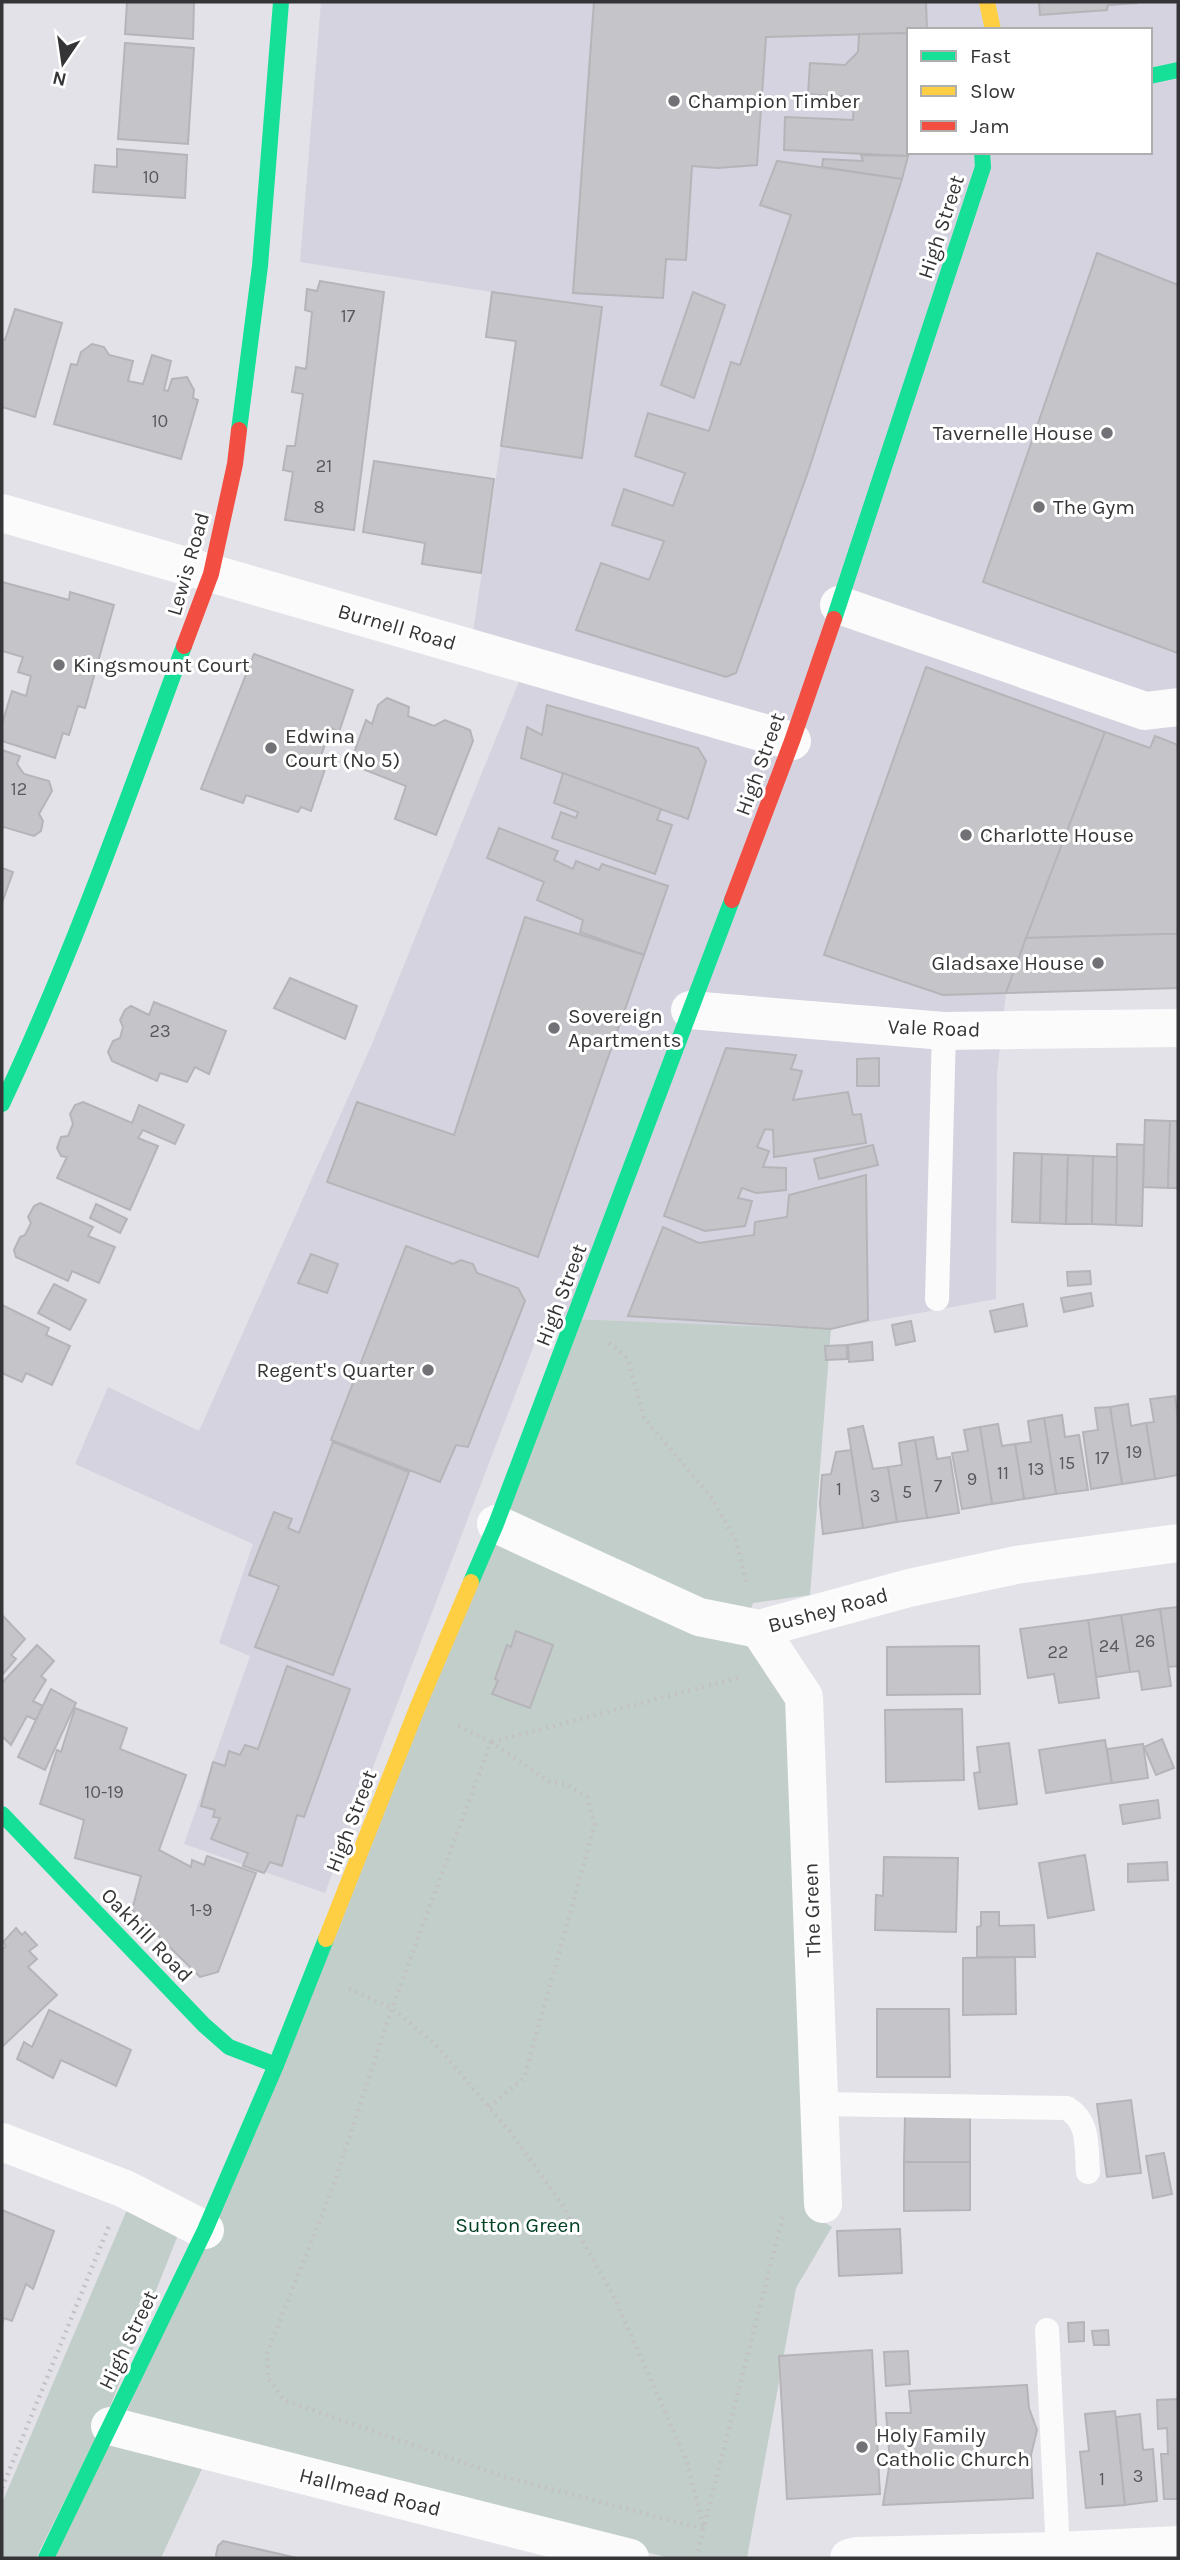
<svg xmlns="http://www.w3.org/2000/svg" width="1180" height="2560" font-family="Karla,sans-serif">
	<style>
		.built { fill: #d4d3df; fill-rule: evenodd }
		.green { fill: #c2cec9 }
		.building { fill: #c5c5c9; stroke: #b5b5b9; stroke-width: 2 }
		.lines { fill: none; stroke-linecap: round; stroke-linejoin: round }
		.path { stroke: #c2c2c3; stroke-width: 4.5; stroke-dasharray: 2 5; stroke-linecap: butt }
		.lane { stroke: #fbfbfc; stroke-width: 24 }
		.street { stroke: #fbfbfc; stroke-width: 38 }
		.fast { stroke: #16e098; stroke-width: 16 }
		.slow { stroke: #ffcf43; stroke-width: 16 }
		.jam { stroke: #f24e42; stroke-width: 16 }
		.poi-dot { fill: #727276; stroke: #fff; stroke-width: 2.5 }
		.labels { text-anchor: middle; stroke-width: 6; stroke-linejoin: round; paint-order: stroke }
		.number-label { font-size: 18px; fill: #59595c }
		.poi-label { font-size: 21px; fill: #353538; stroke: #fff; text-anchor: start }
		.street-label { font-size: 21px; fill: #353538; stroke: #fff }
		.park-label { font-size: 21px; fill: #004123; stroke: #fff }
	</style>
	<rect width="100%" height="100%" fill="#e3e2e8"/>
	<!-- built -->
	<path class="built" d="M321 2H1178V745L1155 737 1026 938 1006 993 997 1074 996 1299 831 1329 574 1319 547 1311 325 1893 184 1844 250 1656 219 1643 253 1544 75 1464 108 1387 199 1431 372 1044 524 669 472 639 516 342 486 337 492 292 300 262ZM909 30H1150V152H909Z"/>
	<!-- green -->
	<g class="green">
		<path d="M574 1319 831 1329 810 1595 753 1603 744 1628 792 1713 807 2212 832 2227 796 2288 747 2558H670L123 2421Z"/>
		<path d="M129 2205 180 2230 105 2419 36 2558H2V2503Z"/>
		<path d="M112 2436 207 2458 161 2558H53Z"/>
	</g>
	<!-- building -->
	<g class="building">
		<path d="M127 2H194L193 39 125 34Z"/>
		<path d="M594 2H926L927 30H909V33L766 37 757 165 718 168 692 166 686 260 666 259 663 298 573 293Z"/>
		<path d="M1039 2H1137V3L1108 5 1107 10 1040 15Z"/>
		<path d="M909 33 908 156 784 150 785 117 853 120 854 97 808 94 810 63 845 65 858 52 859 34Z"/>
		<path d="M125 43 194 48 188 144 118 139Z"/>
		<path d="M117 149 187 155 185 198 93 192 95 165 117 167Z"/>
		<path d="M861 155 908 156 902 179 822 167 823 159 863 161Z"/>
		<path d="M777 161 902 179 809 469 736 673 726 677 576 630 601 563 649 580 664 541 612 525 624 489 673 506 685 473 635 456 648 413 709 431 731 362 740 365 791 215 760 205Z"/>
		<path d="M1097 253 1178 285V653L983 582Z"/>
		<path d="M320 281 384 292 354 530 285 520 293 472 283 470 287 446H295L303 394 292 392 296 367 306 369 312 312 305 310 307 289 317 291Z"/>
		<path d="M492 292 602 307 582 458 501 446 516 341 486 337Z"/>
		<path d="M693 292 725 305 694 398 661 385Z"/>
		<path d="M15 309 62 323 35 417 2 407V339L5 340Z"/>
		<path d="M92 344 104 347 109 355 133 361 128 381 143 384 152 355 171 361 164 390 168 391 172 379 187 377 194 390 193 398 198 400 181 459 54 424 71 364 77 365 81 352Z"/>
		<path d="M374 461 494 479 481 573 422 564 425 543 363 532Z"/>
		<path d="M2 582 69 600 70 592 114 605 85 708 78 706 69 735 63 733 55 758 2 741V724L12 691 26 696 31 676 18 672 23 657 2 651Z"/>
		<path d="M254 654 353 690 339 732 331 728 318 764 326 766 311 811 301 807 298 812 246 795 243 803 201 789Z"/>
		<path d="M926 667 1105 732 1006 993 943 995 824 955Z"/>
		<path d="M387 698 409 707 408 716 434 726 445 720 470 730 473 741 436 835 395 819 406 786 350 764 366 720 372 724 378 705Z"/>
		<path d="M547 705 698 748 706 761 688 819 521 758 527 727 542 735Z"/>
		<path d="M1105 732 1150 748 1155 736 1178 745V934L1026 938Z"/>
		<path d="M2 750 20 756 17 764 24 774 49 781 52 791 39 814 43 821 41 831 34 836 4 827 2 828Z"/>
		<path d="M563 773 661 809 657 820 672 825 655 874 552 838 561 812 576 818 578 812 554 803Z"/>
		<path d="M499 828 558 851 554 860 573 869 576 861 599 870 602 864 668 886 644 955 580 932 583 920 537 900 544 882 487 858Z"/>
		<path d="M2 868 13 872 2 903Z"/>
		<path d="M525 917 644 955 538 1257 327 1182 357 1102 454 1135Z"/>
		<path d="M1161 934H1178V988L1006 993 1026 938Z"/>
		<path d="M290 978 357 1006 345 1039 274 1008Z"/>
		<path d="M154 1002 226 1031 209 1074 195 1067 187 1082 160 1073 157 1081 112 1061 108 1052 113 1041 120 1038 123 1027 120 1020 125 1010 131 1006 149 1015Z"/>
		<path d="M726 1048 796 1055 791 1069 802 1071 793 1100 848 1092 853 1115 861 1114 866 1143 774 1157 773 1130 765 1129 757 1147 769 1151 763 1167 786 1168V1190L756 1193 742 1188 738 1198 752 1201 745 1226 705 1231 664 1216Z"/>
		<path d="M879 1058V1086H857V1059Z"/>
		<path d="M83 1102 132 1123 139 1105 184 1125 175 1144 143 1130 138 1138 158 1146 130 1210 57 1178 67 1157 61 1156 57 1148 61 1137 68 1136 73 1124 70 1114 75 1105Z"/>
		<path d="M1145 1120 1170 1121 1168 1188 1143 1187Z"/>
		<path d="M1170 1121H1178V1188H1168Z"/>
		<path d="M1117 1144 1144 1145 1142 1226 1116 1225Z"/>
		<path d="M873 1145 878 1165 819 1179 814 1159Z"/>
		<path d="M1014 1153 1042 1154 1040 1223 1012 1222Z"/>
		<path d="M1042 1154 1068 1155 1066 1224 1040 1223Z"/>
		<path d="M1068 1155 1093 1156 1092 1224H1066Z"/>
		<path d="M1093 1156 1117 1157 1116 1225 1092 1224Z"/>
		<path d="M866 1175 868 1320 831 1329 628 1316 663 1227 699 1243 754 1235 755 1222 787 1217 789 1195Z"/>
		<path d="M40 1203 93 1227 88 1236 115 1247 99 1283 72 1271 68 1281 16 1257 14 1250 20 1237 25 1235 31 1223 28 1217 34 1206Z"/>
		<path d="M96 1204 127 1219 120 1233 90 1218Z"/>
		<path d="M406 1246 453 1264 461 1260 473 1264 477 1273 518 1288 525 1301 468 1447 456 1445 440 1482 331 1440Z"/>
		<path d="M311 1254 338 1264 327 1293 298 1283Z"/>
		<path d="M1090 1271 1091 1284 1068 1286 1067 1272Z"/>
		<path d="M54 1284 86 1300 70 1330 38 1313Z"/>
		<path d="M1091 1293 1093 1306 1064 1312 1061 1298Z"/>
		<path d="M1023 1304 1027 1326 995 1332 990 1311Z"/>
		<path d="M2 1305 49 1328 46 1335 70 1346 52 1385 26 1373 22 1382 2 1373Z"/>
		<path d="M911 1321 915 1341 896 1345 892 1325Z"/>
		<path d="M872 1342 873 1360 849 1362 848 1345Z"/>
		<path d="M847 1345V1359L826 1360 825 1346Z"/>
		<path d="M1175 1396 1178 1420V1475L1155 1479 1146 1423 1154 1422 1150 1399Z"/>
		<path d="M1128 1404 1131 1426 1146 1423 1155 1479 1122 1484 1110 1407Z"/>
		<path d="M1110 1407 1122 1484 1091 1489 1083 1432 1098 1430 1095 1408Z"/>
		<path d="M1062 1415 1065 1437 1079 1435 1088 1490 1056 1494 1044 1418Z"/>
		<path d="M1044 1418 1056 1494 1024 1499 1015 1444 1031 1442 1028 1421Z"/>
		<path d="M998 1424 1002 1446 1015 1444 1024 1499 992 1504 980 1427Z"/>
		<path d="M863 1426 873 1469 888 1467 897 1522 863 1528 848 1429Z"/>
		<path d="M980 1427 992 1504 962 1509 952 1453 968 1451 964 1430Z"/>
		<path d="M933 1437 937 1459 950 1457 959 1513 927 1518 915 1440Z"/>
		<path d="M915 1440 927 1518 897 1522 888 1467 902 1465 899 1443Z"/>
		<path d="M333 1442 409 1472 333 1675 255 1647 279 1586 249 1575 274 1512 292 1519 288 1528 299 1533Z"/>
		<path d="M851 1450 863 1528 823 1534 820 1504 822 1475 831 1474 836 1452Z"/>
		<path d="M1178 1607V1666L1168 1667 1160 1609Z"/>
		<path d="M1160 1609 1171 1686 1142 1690 1139 1671 1130 1672 1121 1615Z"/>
		<path d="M2 1615 25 1639 11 1655 16 1659 2 1675Z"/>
		<path d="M1121 1615 1130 1672 1096 1677 1088 1620Z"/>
		<path d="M1088 1620 1099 1698 1059 1703 1054 1674 1028 1678 1020 1629Z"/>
		<path d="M516 1631 553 1645 530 1708 492 1694 498 1681 495 1679 507 1645 511 1647Z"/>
		<path d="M37 1645 54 1661 41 1676 46 1680 33 1701 43 1706 36 1720 27 1716 11 1745 2 1736V1683Z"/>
		<path d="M979 1646 980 1694 887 1695V1647Z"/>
		<path d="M287 1666 350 1689 304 1817 297 1815 282 1866 270 1862 264 1873 243 1866 248 1853 211 1839 220 1818 213 1817 215 1810 201 1806 213 1762 225 1766 229 1751 240 1755 245 1745 258 1749Z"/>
		<path d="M51 1689 76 1703 45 1770 18 1757Z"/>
		<path d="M75 1708 127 1728 120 1749 186 1775 159 1850 191 1867 192 1860 204 1865 207 1856 256 1873 218 1972 200 1977 132 1910 141 1876 75 1858 84 1820 40 1804 57 1750 61 1752Z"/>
		<path d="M962 1709 964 1780 886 1782 885 1710Z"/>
		<path d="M1162 1739 1174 1768 1156 1775 1144 1747Z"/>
		<path d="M1105 1740 1112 1783 1046 1793 1039 1750Z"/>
		<path d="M1009 1743 1017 1804 979 1809 974 1773 980 1772 977 1747Z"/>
		<path d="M1143 1744 1148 1778 1112 1783 1107 1749Z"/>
		<path d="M1158 1800 1160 1818 1123 1824 1120 1805Z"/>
		<path d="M1085 1855 1094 1910 1048 1918 1039 1863Z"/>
		<path d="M884 1857 958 1858 956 1932 875 1930 876 1895 883 1896Z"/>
		<path d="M1167 1862 1168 1880 1128 1882V1864Z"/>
		<path d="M981 1912H999V1926L1034 1925 1035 1957H977V1927L981 1926Z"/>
		<path d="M16 1928 22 1935 25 1932 37 1945 29 1951 37 1959 28 1967 57 1995 2 2047V1950L6 1946 3 1942Z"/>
		<path d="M1015 1957 1016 2014 963 2015V1958Z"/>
		<path d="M877 2009H949L950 2077H877Z"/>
		<path d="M49 2010 131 2050 116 2086 61 2060 53 2078 17 2059 24 2042 32 2047Z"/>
		<path d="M1131 2100 1141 2173 1107 2177 1097 2104Z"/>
		<path d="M905 2115H970V2162H904Z"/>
		<path d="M1164 2153 1172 2194 1153 2198 1146 2156Z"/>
		<path d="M904 2162H970V2210L904 2211Z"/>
		<path d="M2 2210 54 2231 33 2289 26 2284 12 2321 4 2318 2 2324Z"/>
		<path d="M900 2229 902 2273 839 2276 837 2231Z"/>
		<path d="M1084 2322V2341L1069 2342 1068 2323Z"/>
		<path d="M1108 2330 1109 2345H1094L1092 2331Z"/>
		<path d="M872 2350 880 2494 787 2499 779 2356Z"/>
		<path d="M908 2351 910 2384 886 2386 884 2352Z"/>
		<path d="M1027 2385 1029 2408 1037 2430 1031 2455 1033 2498 883 2505 890 2461 886 2413H911L909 2391Z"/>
		<path d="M1178 2399V2499H1164L1161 2454H1168L1167 2428 1158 2429 1157 2400Z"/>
		<path d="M1115 2411 1125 2505 1086 2508 1080 2452 1089 2451 1085 2414Z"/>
		<path d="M1140 2414 1143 2450 1153 2449 1157 2501 1125 2505 1116 2417Z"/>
		<path d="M223 2541 297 2558H217L216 2555 218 2546Z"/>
	</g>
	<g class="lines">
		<!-- path -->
		<g class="path">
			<path d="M609 1343 628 1359 644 1418 712 1498 736 1541 747 1585"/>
			<path d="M492 1742 741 1677"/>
			<path d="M349 1989 392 2008 436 2045 512 2134 561 2203 613 2295 686 2459 704 2529 505 2477 284 2400 268 2378 267 2353 333 2187 392 2008 491 1742 455 1724"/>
			<path d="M489 2107 524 2078 595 1824 587 1797 566 1784 550 1782 491 1742"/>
			<path d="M2 2488 109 2226"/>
			<path d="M696 2558 783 2216"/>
		</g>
		<!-- lane -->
		<g class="lane">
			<path d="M937 1299 944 1031"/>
			<path d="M819 2104 1067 2108C1090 2122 1086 2147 1088 2172"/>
			<path d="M1047 2330 1058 2551"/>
		</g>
		<!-- street -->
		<g class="street">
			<path d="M2 513 792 741"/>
			<path d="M839 605 1145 711 1178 707"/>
			<path d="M690 1010 944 1031 1178 1028"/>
			<path d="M496 1524 699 1617 759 1629 909 1588 1016 1565 1178 1543"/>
			<path d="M759 1629 804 1697 823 2204"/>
			<path d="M2 2142 125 2189 205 2230"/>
			<path d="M110 2426 630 2558"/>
			<path d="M849 2558 857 2556 1058 2551 1178 2545"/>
		</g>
		<!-- fast -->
		<g class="fast">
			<path d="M1150 76 1178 70"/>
			<path d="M239 430 260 266 281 2"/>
			<path d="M834 619 983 167 982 152"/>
			<path d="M2 1104C72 956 127 800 184 646"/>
			<path d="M471 1582 496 1524 732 900"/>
			<path d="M2 1814 204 2025 229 2047 276 2065"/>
			<path d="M46 2558 205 2230 276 2065 326 1939"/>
		</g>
		<!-- slow -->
		<g class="slow">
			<path d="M987 2 993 30"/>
			<path d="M326 1939 418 1706 471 1582"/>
		</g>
		<!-- jam -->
		<g class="jam">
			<path d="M184 646 211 574 235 464 239 430"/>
			<path d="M732 900 792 741 834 619"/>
		</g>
	</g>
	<!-- markers -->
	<g class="poi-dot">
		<circle cx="674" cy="101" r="7"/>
		<circle cx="1107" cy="433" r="7"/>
		<circle cx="1039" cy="507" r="7"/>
		<circle cx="59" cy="665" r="7"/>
		<circle cx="271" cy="748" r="7"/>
		<circle cx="966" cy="835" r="7"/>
		<circle cx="1098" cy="963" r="7"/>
		<circle cx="554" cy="1028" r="7"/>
		<circle cx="428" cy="1370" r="7"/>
		<circle cx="862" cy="2447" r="7"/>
	</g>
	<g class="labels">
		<!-- number labels -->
		<g class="number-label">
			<text x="151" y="183">10</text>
			<text x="348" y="322">17</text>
			<text x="160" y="427">10</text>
			<text x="324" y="472">21</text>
			<text x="319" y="513">8</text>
			<text x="19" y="795">12</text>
			<text x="160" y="1037">23</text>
			<text x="1134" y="1458">19</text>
			<text x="1102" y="1464">17</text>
			<text x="1067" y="1469">15</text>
			<text x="1036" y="1475">13</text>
			<text x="1003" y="1479">11</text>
			<text x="972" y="1485">9</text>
			<text x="938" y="1492">7</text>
			<text x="839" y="1495">1</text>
			<text x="907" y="1498">5</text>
			<text x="875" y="1502">3</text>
			<text x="1145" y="1647">26</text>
			<text x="1109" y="1652">24</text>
			<text x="1058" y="1658">22</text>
			<text x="104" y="1798">10-19</text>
			<text x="201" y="1916">1-9</text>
			<text x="1138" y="2482">3</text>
			<text x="1102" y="2485">1</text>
		</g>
		<!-- poi labels -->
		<g class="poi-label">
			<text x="688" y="108">Champion Timber</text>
			<text x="1093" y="440" text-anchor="end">Tavernelle House</text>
			<text x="1053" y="514">The Gym</text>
			<text x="73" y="672">Kingsmount Court</text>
			<text x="285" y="743">Edwina<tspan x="285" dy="24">Court (No 5)</tspan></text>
			<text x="980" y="842">Charlotte House</text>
			<text x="1084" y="970" text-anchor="end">Gladsaxe House</text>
			<text x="568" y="1023">Sovereign<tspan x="568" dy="24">Apartments</tspan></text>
			<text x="414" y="1377" text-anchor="end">Regent's Quarter</text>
			<text x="876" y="2442">Holy Family<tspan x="876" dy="24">Catholic Church</tspan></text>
		</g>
		<!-- street labels -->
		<g class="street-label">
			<text transform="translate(941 227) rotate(-72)" y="7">High Street</text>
			<text transform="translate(188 564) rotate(-74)" y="7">Lewis Road</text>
			<text transform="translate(397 627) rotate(16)" y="7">Burnell Road</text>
			<text transform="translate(760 764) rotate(-70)" y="7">High Street</text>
			<text transform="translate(934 1028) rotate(2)" y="7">Vale Road</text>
			<text transform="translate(561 1295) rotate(-69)" y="7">High Street</text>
			<text transform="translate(828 1610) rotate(-15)" y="7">Bushey Road</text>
			<text transform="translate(351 1821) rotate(-69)" y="7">High Street</text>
			<text transform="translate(812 1910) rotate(-92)" y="7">The Green</text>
			<text transform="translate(147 1935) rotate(46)" y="7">Oakhill Road</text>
			<text transform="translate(128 2340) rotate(-64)" y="7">High Street</text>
			<text transform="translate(370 2492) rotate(14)" y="7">Hallmead Road</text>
		</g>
		<!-- park labels -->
		<g class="park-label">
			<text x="518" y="2232">Sutton Green</text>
		</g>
	</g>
	<!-- border -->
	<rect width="1180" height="2560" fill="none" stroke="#353538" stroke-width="7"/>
	<!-- legend -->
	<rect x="907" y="28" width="245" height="126" fill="#ffffff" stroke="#aeaeaf" stroke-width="2"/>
	<rect x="921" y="51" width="35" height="10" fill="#16e098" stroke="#aeaeaf" stroke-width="2"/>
	<text x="970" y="63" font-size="21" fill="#353538">Fast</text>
	<rect x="921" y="86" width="35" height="10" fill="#ffcf43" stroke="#aeaeaf" stroke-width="2"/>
	<text x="970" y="98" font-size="21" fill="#353538">Slow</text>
	<rect x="921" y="121" width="35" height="10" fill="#f24e42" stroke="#aeaeaf" stroke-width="2"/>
	<text x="970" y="133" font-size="21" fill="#353538">Jam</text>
	<!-- north arrow -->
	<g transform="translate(63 63) rotate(193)" stroke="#ffffff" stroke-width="5" paint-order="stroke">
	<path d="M0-5L12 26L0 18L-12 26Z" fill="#353538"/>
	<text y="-10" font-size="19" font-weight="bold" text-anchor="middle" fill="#353538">N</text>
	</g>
</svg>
